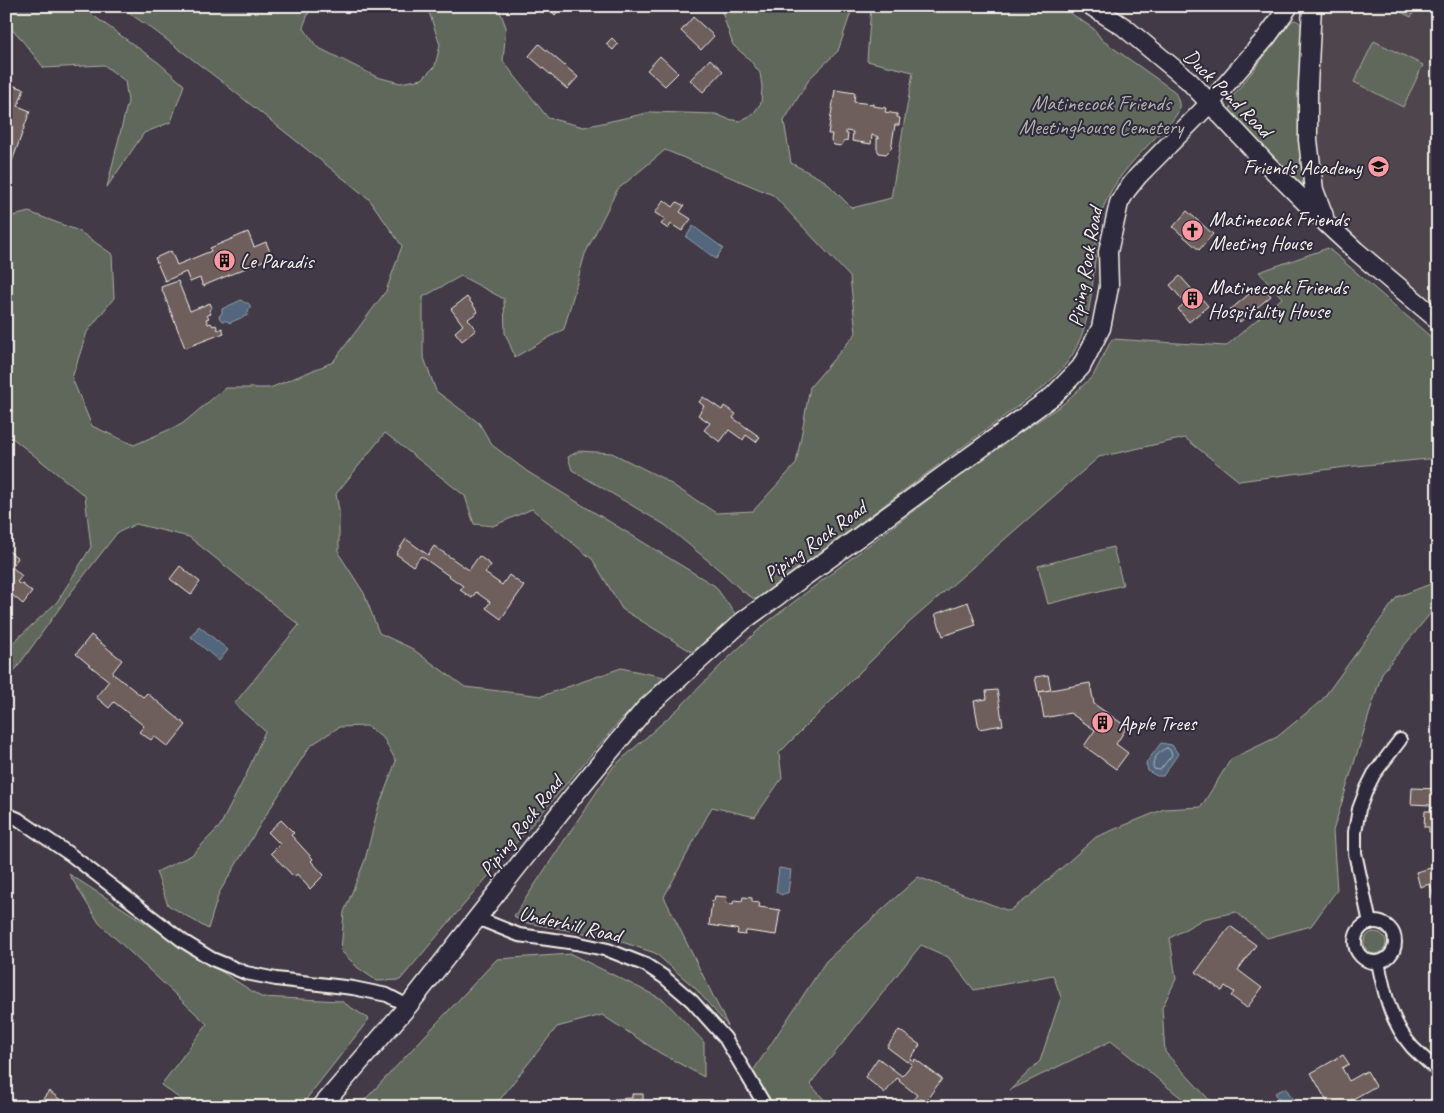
<svg xmlns="http://www.w3.org/2000/svg" width="1444" height="1113" font-family="Caveat,sans-serif">
	<style>
		.built { fill: #4f454d }
		.green { fill: #61685b; stroke: #aaaca2 }
		.water { fill: #52667d; stroke: #939ea8 }
		.lines { fill: none; stroke-linecap: round; stroke-linejoin: round }
		.shore { stroke: #b3b9bd; stroke-width: 1 }
		.building { fill: #6e5f5c; stroke: #f4f1e8 }
		.street-casing { stroke: #f4f1e8; stroke-width: 16 }
		.secondary-casing { stroke: #f4f1e8; stroke-width: 21 }
		.street { stroke: #2f2a3d; stroke-width: 12 }
		.secondary { stroke: #2f2a3d; stroke-width: 18 }
		.labels { text-anchor: middle; stroke-width: 4; stroke-linejoin: round; paint-order: stroke }
		.street-label { font-size: 21px; fill: #f4f1e8; stroke: #2f2a3d }
		.park-label { font-size: 21px; fill: #b2b3a9; stroke: #2f2a3d }
		.poi-label { font-size: 21px; fill: #f4f1e8; stroke: #2f2a3d; text-anchor: start }
	</style>
	<rect width="100%" height="100%" fill="#423a46"/>
	<filter id="ink" filterUnits="userSpaceOnUse"><feTurbulence type="fractalNoise" baseFrequency=".02" numOctaves="2"/><feDisplacementMap in="SourceGraphic" scale="10" xChannelSelector="R" yChannelSelector="G"/><feConvolveMatrix kernelMatrix="1 2 1 2 8 2 1 2 1" color-interpolation-filters="sRGB"/></filter>
	<g filter="url(#ink)">
		<!-- built -->
		<path class="built" d="M1321 6H1438V311L1332 219 1321 192 1314 143Z"/>
		<!-- green -->
		<g class="green">
			<path d="M6 6H80L159 63 184 85 171 122 144 133 107 187 128 101 125 81 104 65 44 68 17 34 6 26Z"/>
			<path d="M119 6H317L309 12 303 27 317 47 377 77 400 83 422 79 435 66 440 45 427 6H498L506 27 503 61 548 118 584 127 652 112 716 114 728 119 740 121 753 114 761 103 762 87 760 73 749 59 733 45 720 6H853L838 51 810 78 784 121 791 163 825 181 852 208 891 198 913 72 867 61 871 6H1060L1094 29 1102 40 1174 91C1178 98 1181 104 1178 112 1173 122 1162 130 1155 138 1138 156 1119 174 1108 197 1097 219 1097 237 1095 260 1092 290 1090 321 1076 348 1069 363 1056 375 1045 386L756 600 742 591 723 573 665 525 572 470 568 457 579 451 612 453 662 478 716 513 753 511 796 464 810 387 856 333 850 277 773 195 665 150 617 190 585 254 564 329 515 357 505 333 504 299 461 276 423 297V355L436 391 479 423 492 445 528 472 715 586 736 615 692 652 622 609 593 560 532 509 493 526 474 524 465 496 385 433 336 494 339 510V554L364 593 379 633 411 648 465 687 542 696 621 668 664 677 619 722 400 980 377 981 358 968 341 951 344 912 365 860 378 809 396 761 384 739 367 726 339 727 310 746 264 818 219 893 208 929 168 905 156 872 192 855 220 826 246 775 265 731 234 704 299 625 189 537 136 524 117 533 69 595 6 683V649L57 602 91 547 85 496 6 433V226L9 217 29 212 79 231 112 254 114 298 87 332 72 378 92 426 134 445 182 424 225 388H270L333 362 386 291 402 246 369 199 221 81 155 31Z"/>
			<path d="M1389 6H1417L1411 17Z"/>
			<path d="M1294 20C1301 21 1302 26 1303 33L1304 182 1302 184 1294 183 1231 115C1230 107 1230 102 1234 95L1291 22Z"/>
			<path d="M1374 41 1423 65 1403 107 1354 82Z"/>
			<path d="M1328 248 1438 343V458L1346 467 1239 481 1185 438 1099 457 911 621 779 753 782 778 755 817 712 807 664 897 728 1026 694 987 655 953 607 937 521 922 514 916 613 767 680 707 727 659 765 624 988 454 1063 404 1093 376 1112 339 1226 346 1282 298 1259 272Z"/>
			<path d="M1113 547 1123 585 1048 604 1038 566Z"/>
			<path d="M1438 581V604L1382 673 1333 831 1337 890 1311 926 1267 938 1236 912 1203 919 1170 938 1176 979 1162 1008 1165 1052 1216 1107H1193L1175 1093 1111 1041 1010 1090 1040 1061 1061 997 1053 975 974 990 948 957 921 945 810 1084 831 1107H774L753 1071 826 961 918 877 1009 911 1030 896 1096 837 1164 809 1201 807 1231 759 1277 737 1322 700 1397 597Z"/>
			<path d="M69 874 261 997 341 1001 369 1019 300 1107H191L161 1085 207 1024 99 923Z"/>
			<circle cx="1375" cy="943" r="11"/>
			<path d="M571 954 664 1000 704 1042V1077L660 1053 602 1015 557 1027 494 1107 359 1106 497 959Z"/>
		</g>
		<!-- water -->
		<g class="water">
			<path d="M693 226 723 248 716 259 686 237Z"/>
			<path d="M241 300 245 303H248L250 305V309L248 310 249 312 247 313 248 315 229 323 228 321H223L220 319 219 316 222 313V309Z"/>
			<path d="M199 626 228 650 219 661 191 637Z"/>
			<path d="M1161 743 1172 745 1178 754 1163 776H1157L1148 771 1146 763Z"/>
			<path d="M779 868 791 870 788 893H785L782 895 776 892Z"/>
			<path d="M1286 1088 1297 1107H1283L1275 1093Z"/>
		</g>
		<g class="lines">
			<!-- shore -->
			<path class="shore" d="M1167 748 1170 750 1172 755 1160 770 1154 769C1150 762 1159 750 1167 748Z"/>
		</g>
		<!-- building -->
		<g class="building">
			<path d="M546 6H565L562 10 560 9 555 15Z"/>
			<path d="M693 17 714 36 701 50 681 31Z"/>
			<path d="M612 38 618 44 613 50 606 44Z"/>
			<path d="M539 44 578 77 567 89 529 56Z"/>
			<path d="M660 56 678 73 665 86 647 70Z"/>
			<path d="M710 59 723 71 703 92 690 80Z"/>
			<path d="M6 83 24 89 18 106 30 111 9 170 6 169Z"/>
			<path d="M835 90 855 93 854 102 873 104V106L886 108 885 112 897 114V117L900 118 899 125H895L891 149 886 154 879 153 877 149V138L879 139V137L872 135 871 144 852 141 853 132 846 131V134H848L847 141 845 140 841 146 834 145 831 140 832 134H828Z"/>
			<path d="M664 200 673 207 677 202 684 206 680 212 691 219 682 231 671 224 668 229 661 224 665 219 655 213Z"/>
			<path d="M1187 211 1213 234 1199 250 1173 227Z"/>
			<path d="M248 232 254 247 266 242 272 257 203 286 200 278 190 282 186 272 165 281 155 258 171 251 177 265 211 251 210 248Z"/>
			<path d="M1180 276 1196 294 1197 293 1208 306 1189 322 1178 309 1185 303 1170 285Z"/>
			<path d="M178 281 190 311 210 303 212 308 209 310 211 314 207 315 209 318 206 319 208 324 211 323 213 326 216 325 218 330 222 328 224 333 185 348 161 287Z"/>
			<path d="M1261 284 1271 296 1240 322 1230 310Z"/>
			<path d="M467 297 478 312 468 319 476 330 462 341 455 332 463 325 451 309Z"/>
			<path d="M703 397 722 410 724 406 736 414 733 418 760 437 756 442 746 435 743 440 729 430 720 442 704 430 710 423 698 415 704 406 699 402Z"/>
			<path d="M406 539 428 555 434 546 469 570 479 556 491 565 485 573 502 585 509 575 524 586 501 619 486 608 490 602 476 592 472 598 460 590 463 586 421 556 413 566 396 554Z"/>
			<path d="M6 549 18 558 12 567 22 576 17 582 19 584 21 583 32 592 23 604 12 595 9 599 11 601 6 607Z"/>
			<path d="M180 566 200 582 191 595 170 579Z"/>
			<path d="M968 602 976 625 943 636 935 614Z"/>
			<path d="M91 635 122 660 112 673 143 697 147 693 186 725 168 747 154 736 151 740 139 732 144 726 114 702 109 708 96 697 109 681 76 654Z"/>
			<path d="M1048 675 1051 690 1038 692 1035 677Z"/>
			<path d="M1090 683 1094 704 1127 727 1116 744 1128 753 1116 769 1084 746 1095 730 1070 713 1044 718 1039 692Z"/>
			<path d="M997 690 1003 725 979 729 974 701 987 699 986 691Z"/>
			<path d="M1412 788 1438 789V832H1429V827H1424L1425 811H1430L1431 805 1411 804Z"/>
			<path d="M281 820 294 833 291 835 313 859 311 861 324 875 310 889 297 874 294 877 271 853 280 844 268 832Z"/>
			<path d="M1431 868V870L1438 868V924L1435 925 1431 911 1438 910 1430 884 1420 887 1416 872Z"/>
			<path d="M715 896 727 897 726 903 733 904 734 900 742 901 743 897 752 898V902L760 903 759 907 780 910 776 935 748 931H746L745 935 737 934 738 930 735 929 709 925 712 901H714Z"/>
			<path d="M1230 926 1256 945 1238 970 1262 988 1247 1008 1231 996 1234 992 1225 986 1222 991 1196 972Z"/>
			<path d="M1438 954V974H1437L1432 956Z"/>
			<path d="M899 1030 920 1045 910 1059 914 1062 915 1059 942 1079 925 1102 921 1099 918 1102 925 1107H907L917 1095 899 1081 900 1080 897 1078 885 1093 865 1077 878 1058 902 1076 912 1064 908 1061 907 1062 887 1047Z"/>
			<path d="M1343 1055 1349 1064 1342 1068 1349 1081 1367 1071 1376 1086 1339 1107H1330L1311 1073Z"/>
			<path d="M49 1091 66 1104 68 1101 76 1107H40L38 1105Z"/>
			<path d="M632 1094H643V1107H615L614 1099 632 1098Z"/>
		</g>
		<g class="lines">
			<defs>
				<g id="street">
					<path d="M6 814 18 819 71 855 183 941 212 959 246 973 276 979 353 988 387 995 408 1006"/>
					<path d="M477 918 519 935 576 943 608 950 646 965 664 977 692 1001 725 1038 766 1107"/>
					<circle cx="1375" cy="942" r="20"/>
					<path d="M1370 923 1355 853V832L1359 809 1367 788 1374 774 1400 740"/>
					<path d="M1378 962C1384 992 1391 1023 1412 1047 1420 1055 1429 1063 1438 1071"/>
				</g>
				<g id="secondary">
					<path d="M1091 6 1124 27 1189 81 1264 161 1327 224 1356 251 1438 320"/>
					<path d="M1312 6 1308 85V140L1314 190 1324 216"/>
					<path d="M321 1107 408 1006 573 796 645 709 743 621 1053 396 1081 367 1101 328 1109 287 1108 252 1119 203 1126 191 1138 176 1210 103 1266 38 1289 6"/>
				</g>
			</defs>
			<!-- street casing -->
			<use href="#street" class="street-casing"/>
			<!-- secondary casing -->
			<use href="#secondary" class="secondary-casing"/>
			<!-- street -->
			<use href="#street" class="street"/>
			<!-- secondary -->
			<use href="#secondary" class="secondary"/>
		</g>
	</g>
	<!-- icons -->
	<defs>
		<symbol id="school-disc" viewBox="-11 -11 22 22"><circle r="9.5" fill="#ff9aa2" stroke="#2f2a3d"/><path d="M0-5L7-2L0 1L-7-2ZM-4 1L0 2.5L4 1V4Q0 6-4 4Z" fill="#111"/></symbol>
		<symbol id="church-disc" viewBox="-11 -11 22 22"><circle r="9.5" fill="#ff9aa2" stroke="#2f2a3d"/><path d="M-1.2-6h2.4v3.5h3.3v2.4h-3.3V6h-2.4V-.1h-3.3v-2.4h3.3Z" fill="#111"/></symbol>
		<symbol id="building-disc" viewBox="-11 -11 22 22"><circle r="9.5" fill="#ff9aa2" stroke="#2f2a3d"/><path d="M-4-6H4V6H1V3H-1V6H-4ZM-2.5-4.3h1.7v1.8h-1.7ZM.8-4.3h1.7v1.8H.8ZM-2.5-1h1.7V.8h-1.7ZM.8-1h1.7V.8H.8Z" fill="#111"/></symbol>
	</defs>
	<g fill-rule="evenodd">
		<use href="#school-disc" x="1366" y="154" width="25" height="25"/>
		<use href="#church-disc" x="1180" y="218" width="25" height="25"/>
		<use href="#building-disc" x="212" y="248" width="25" height="25"/>
		<use href="#building-disc" x="1180" y="286" width="25" height="25"/>
		<use href="#building-disc" x="1090" y="710" width="25" height="25"/>
	</g>
	<g class="labels">
		<!-- street labels -->
		<g class="street-label">
			<text transform="translate(1228 93) rotate(45)" y="7">Duck Pond Road</text>
			<text transform="translate(1085 267) rotate(-80)" y="7">Piping Rock Road</text>
			<text transform="translate(815 541) rotate(-36)" y="7">Piping Rock Road</text>
			<text transform="translate(521 826) rotate(-52)" y="7">Piping Rock Road</text>
			<text transform="translate(570 924) rotate(13)" y="7">Underhill Road</text>
		</g>
		<!-- park labels -->
		<g class="park-label">
			<text x="1101" y="110">Matinecock Friends<tspan x="1101" dy="24">Meetinghouse Cemetery</tspan></text>
		</g>
		<!-- poi labels -->
		<g class="poi-label">
			<text x="1362" y="174" text-anchor="end">Friends Academy</text>
			<text x="1209" y="226">Matinecock Friends<tspan x="1209" dy="24">Meeting House</tspan></text>
			<text x="240" y="268">Le Paradis</text>
			<text x="1208" y="294">Matinecock Friends<tspan x="1208" dy="24">Hospitality House</tspan></text>
			<text x="1118" y="730">Apple Trees</text>
		</g>
	</g>
	<!-- margin -->
	<rect width="1444" height="1113" fill="none" stroke="#2f2a3d" stroke-width="25"/>
	<rect x="12" y="12" width="1419" height="1088" fill="none" stroke="#f4f1e8" stroke-width="2" filter="url(#ink)"/>
</svg>
